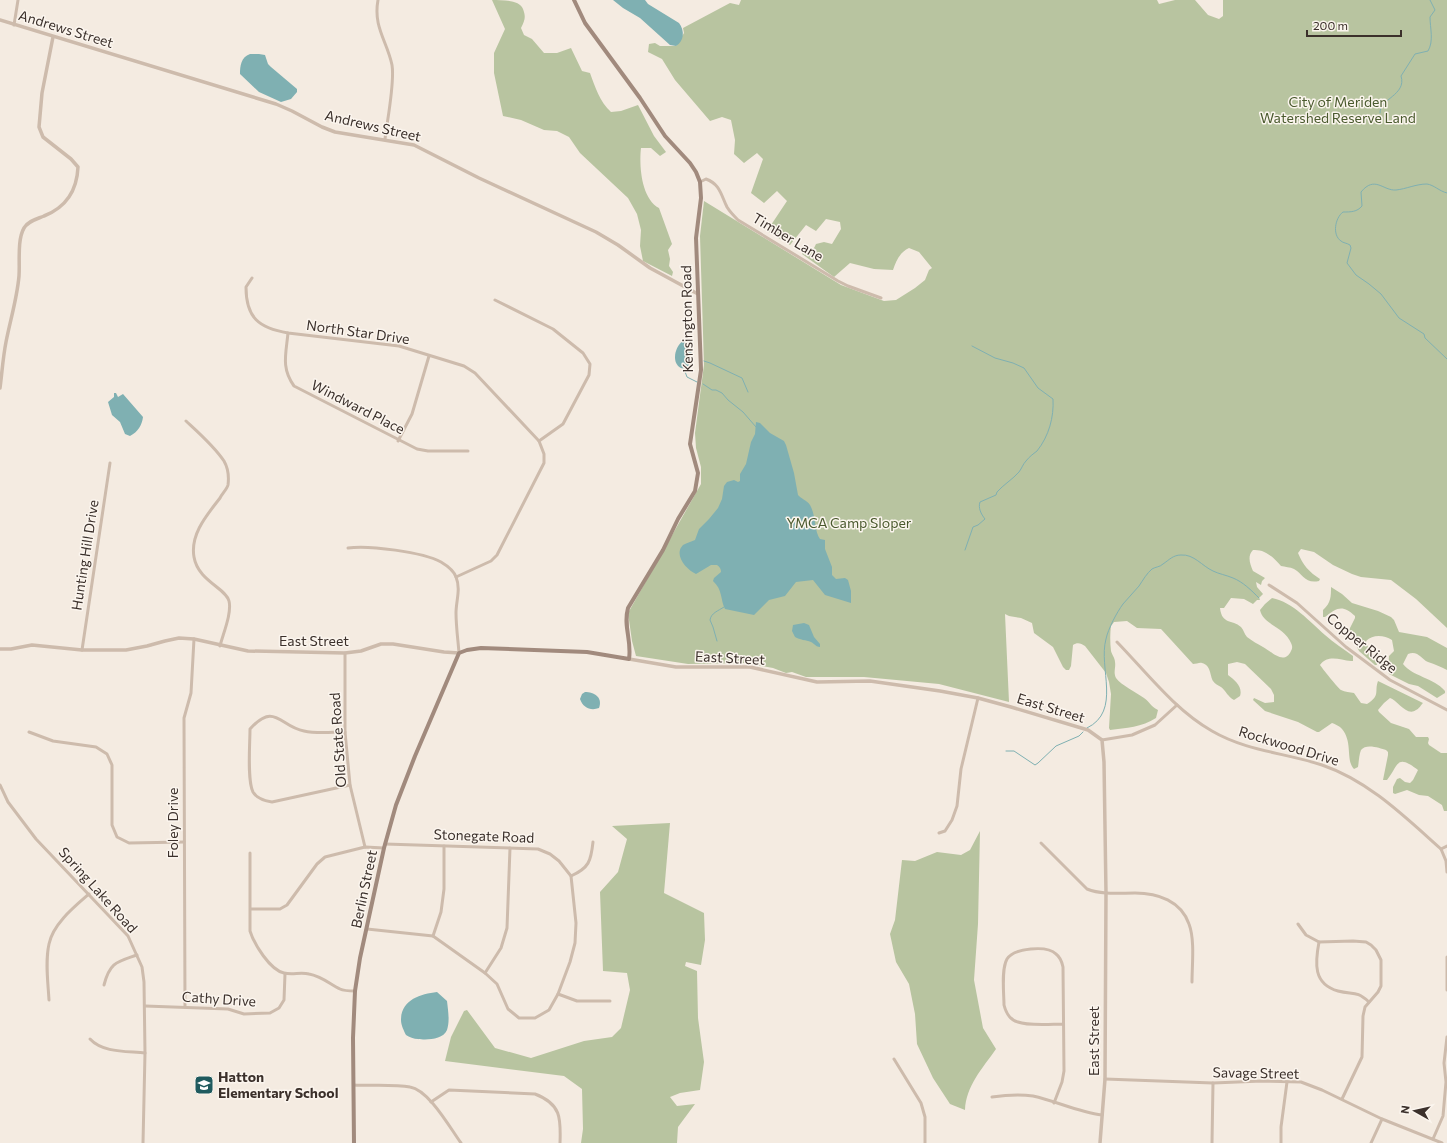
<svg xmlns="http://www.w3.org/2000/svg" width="1447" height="1143" font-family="Commissioner,sans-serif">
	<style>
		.green { fill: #b8c4a0 }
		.water { fill: #7fb0b2 }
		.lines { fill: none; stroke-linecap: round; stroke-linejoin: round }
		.stream { stroke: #7fb0b2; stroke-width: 1 }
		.minor { stroke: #cdbbac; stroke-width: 3 }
		.tertiary { stroke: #cdbbac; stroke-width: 3.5 }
		.secondary { stroke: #a18a7d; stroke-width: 4 }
		.labels { text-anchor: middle; stroke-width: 3; stroke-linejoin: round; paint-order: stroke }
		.street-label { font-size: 14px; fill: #3b302b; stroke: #fbf5ee }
		.park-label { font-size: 14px; fill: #4a5a2e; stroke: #fbf5ee }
		.poi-label { font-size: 14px; font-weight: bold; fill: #3b302b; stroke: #fbf5ee; text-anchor: start }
	</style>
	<rect width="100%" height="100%" fill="#f4ebe1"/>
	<!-- green -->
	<g class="green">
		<path d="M492 0C503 0 520 0 523 9 526 17 525 20 521 28L524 35 532 39 544 53H557L571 48 582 71 590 73C595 87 600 102 611 112L621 111 638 105 654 136 666 152 660 156 651 148H641C639 165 641 198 659 208L672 244 668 250 670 259 669 266 673 272 672 276 643 261 640 246 641 230 637 214 628 198 580 153 569 137 557 131 544 130 521 120 503 116 494 73V53L505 29Z"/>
		<path d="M741 0H1157L1159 4 1175 0H1195L1208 15 1219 19 1223 16V0H1447V628L1416 599 1391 580 1361 577 1352 574 1333 565 1314 552 1301 549 1298 553C1303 565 1309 572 1320 579L1319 581C1305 584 1303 574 1294 569 1290 567 1285 567 1281 566 1273 557 1265 549 1253 550 1247 556 1250 564 1253 571L1265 578 1262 581 1261 585 1256 582 1257 587 1263 594 1259 598 1260 600H1257L1253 604 1244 599 1231 598 1224 608H1220C1222 625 1232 619 1241 627 1244 630 1244 634 1247 637 1252 641 1258 644 1263 647 1271 651 1284 666 1291 651 1293 648 1292 645 1291 643 1285 627 1263 625 1260 610L1265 604 1272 598C1293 602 1310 622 1325 635 1334 643 1344 649 1353 656V661H1351C1340 660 1328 654 1320 665 1322 668 1338 688 1341 690 1345 692 1350 692 1354 693L1361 703 1367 704C1381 695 1374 692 1378 681L1423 703C1421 705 1419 709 1416 710 1407 717 1397 700 1390 698L1384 703 1378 710 1379 712 1391 723 1409 729 1416 737H1428L1429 739 1428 743 1429 745 1441 753H1447V811H1444L1442 805 1428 796 1419 795 1407 790 1395 794 1393 793V787L1397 779 1400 778 1405 782 1410 783 1413 780 1418 770C1396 753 1399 765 1387 780H1383L1388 755V752L1386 750C1380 748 1366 743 1361 750 1359 755 1359 761 1358 767L1354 769C1345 760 1354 740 1340 727 1337 725 1335 724 1332 723L1319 732H1317L1298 722 1265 711 1253 700 1254 698 1265 703 1274 702V695L1271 689 1245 664 1237 662 1228 664V675C1235 680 1243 687 1240 696L1234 700C1228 697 1226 691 1221 687 1218 685 1215 684 1213 681 1210 676 1211 665 1202 663 1200 662 1196 664 1193 664L1161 629 1137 628 1127 621 1114 622 1111 626C1110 633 1110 643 1111 651 1112 655 1115 658 1115 662 1116 668 1113 672 1116 678 1121 685 1137 693 1144 698 1150 702 1150 706 1158 710L1156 718C1142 727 1126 728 1110 730L1109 728 1111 694 1109 682 1106 673 1085 646C1081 643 1077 642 1073 645L1071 666 1069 670H1066L1063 667 1053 647 1034 633 1032 623 1021 618 1009 616 1005 614 1009 702 939 684 864 677H806L792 672 786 673 773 668 745 663 688 664 636 656 632 641 628 613 701 484V467L696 448 695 433 704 365 700 236 704 201 841 285 884 301 896 300 915 288 925 280 929 270 932 268 919 252 909 248C900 252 896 261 893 270L874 269 850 263 834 277 802 254 805 248 813 250 816 244 824 242 832 244 841 229 840 222 826 219 816 231 806 225 790 245 767 231 787 201 777 191 764 203 751 193 763 159 757 153 744 163 734 154 735 140 731 120 722 117 710 121 675 80 662 59 648 52 649 44 655 43 660 46H676L684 33 683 28 730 3 739 5Z"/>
		<path d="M1331 587 1342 594 1352 603 1378 611 1391 617 1394 620 1399 632 1427 637 1447 648V670C1441 667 1435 664 1428 662 1421 659 1418 650 1408 654L1403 664C1413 677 1433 677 1445 691V693L1437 698 1418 686 1409 684 1389 674 1388 671 1389 656 1394 651 1392 640C1384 635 1373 634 1366 641 1367 650 1377 656 1377 665H1375L1359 651 1349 630 1355 618V616C1342 604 1337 608 1325 617H1323V610C1331 603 1331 596 1331 587Z"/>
		<path d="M670 823 664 893 704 913 705 940 701 965 686 962 685 966 697 971 698 1018 704 1062 700 1090 680 1093 670 1097 677 1106 695 1104 678 1127 677 1143H581L583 1129 582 1089 564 1076 445 1061 451 1037 464 1011 467 1010 495 1048 531 1058 584 1041 612 1037 621 1028 630 990 627 973 603 971 600 892 618 872 627 839 612 826Z"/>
		<path d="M980 831 978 924 974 980 983 1028 996 1049C982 1069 966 1086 965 1110L950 1104 933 1078 917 1044 915 1014 909 984 896 962 890 934 895 920 902 860 915 861 937 852 961 855 970 850Z"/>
	</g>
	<!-- water -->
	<g class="water">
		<path d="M613 0H645L648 4 679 23C685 31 684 41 676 46L670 45 640 18 623 8Z"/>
		<path d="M250 54H259L265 55 268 64 271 67 297 89V92L291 99 281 102 259 92 240 74C240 66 241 57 250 54Z"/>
		<path d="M684 340C695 344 692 360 687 369 671 370 672 348 684 340Z"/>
		<path d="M114 393H116L118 397 123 394 143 417C142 425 138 432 130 436L125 434 120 422 112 415 108 402 114 397Z"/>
		<path d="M756 422 760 423 770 433 784 441 786 445 794 473 798 495C801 499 807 500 810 505 816 515 814 531 820 539L825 540V549L832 567V575L836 579 845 578 848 580 851 591V603L825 595 813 580 796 582 785 596 769 600 754 615 725 609C720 599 723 590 713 581L714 578 721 572C721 569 720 567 717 565H711L696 574C687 570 673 555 683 545 686 543 691 542 695 540L699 529 709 519 718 508 722 499 724 486 727 482 734 480 738 482 740 481V474L746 464 751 442 755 434Z"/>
		<path d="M804 623 809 625 814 637 820 644V647C816 647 815 644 811 642 806 640 800 640 795 637L792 631 793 625Z"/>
		<path d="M585 692C594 692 603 697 599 708 591 711 583 708 580 699L582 694Z"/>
		<path d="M437 992 447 1001C448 1010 450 1021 447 1030 443 1040 426 1040 418 1039 414 1039 409 1037 406 1035 404 1031 401 1025 401 1020 401 1000 420 994 437 992Z"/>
	</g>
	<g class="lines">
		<!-- stream -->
		<g class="stream">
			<path d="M1380 113C1379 99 1407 95 1401 76L1415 54 1428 51C1434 41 1430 28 1430 17L1435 10 1430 0"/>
			<path d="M1447 193C1439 191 1434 185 1427 184 1416 184 1406 189 1396 190 1383 191 1375 175 1361 192L1362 206C1357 212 1351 212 1343 212 1335 218 1332 235 1341 241 1343 243 1347 243 1350 245L1351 248 1347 263 1356 275 1369 284 1381 294 1399 318 1424 334 1425 338 1447 359"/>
			<path d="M704 361 710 363 742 378 748 392"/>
			<path d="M684 369 687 377 697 382"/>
			<path d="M703 384 712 390H716L722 393 728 400 743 412 756 427"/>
			<path d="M965 550 973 527 978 525 985 519C981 514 978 508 980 502L996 495 997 492C1003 485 1013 479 1019 472 1022 468 1023 464 1026 461 1029 457 1033 454 1037 451 1049 436 1054 417 1053 399L1038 388 1024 368 1013 363 995 358 972 346"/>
			<path d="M717 641 713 627 710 620C711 613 718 611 724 607"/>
			<path d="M1087 728C1122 711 1098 668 1106 639 1108 629 1117 612 1123 604 1128 598 1134 592 1139 586 1143 580 1147 573 1152 569 1155 567 1160 567 1163 564 1169 560 1173 555 1181 555 1194 554 1202 566 1213 571 1219 574 1226 575 1233 578 1243 582 1251 590 1259 598"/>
			<path d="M1006 751H1014L1035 765 1038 763 1056 746 1079 736 1083 732"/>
		</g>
		<!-- minor -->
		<g class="minor">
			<path d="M378 0C373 27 387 41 392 65 395 83 387 121 385 139"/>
			<path d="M14 25 18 0"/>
			<path d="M700 182 706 179C720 184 721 195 727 207 730 212 734 216 738 220L838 281 848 286 881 298"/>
			<path d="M252 278 246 287C246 318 259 328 288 333L399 346 464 366 475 373 539 441 544 454V463L497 555 491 561 456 577"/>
			<path d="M495 300 553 329 583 353 590 364 589 375 563 424 539 441"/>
			<path d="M288 333C286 354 281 368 294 386L417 449 428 451H468"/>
			<path d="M186 421C199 433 214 446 224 461 228 468 229 477 228 485 227 489 222 494 220 498 207 515 190 534 194 557 198 581 226 588 229 601 232 613 223 634 220 646"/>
			<path d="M398 441 412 414 429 356"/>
			<path d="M348 548C368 545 423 552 441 562 446 565 454 571 456 577 461 589 456 601 456 613 456 626 458 640 459 653"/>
			<path d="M1269 585 1297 603 1346 647 1390 680 1447 710"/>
			<path d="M1117 642C1147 673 1175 710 1212 731 1246 751 1286 753 1322 765 1369 781 1405 817 1441 849L1446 861 1447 872"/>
			<path d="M82 650 110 463"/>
			<path d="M345 653V732L350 785 365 847"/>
			<path d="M29 732 53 741 96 747 107 754 112 765V825L117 837 129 843 184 842"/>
			<path d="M345 732C332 732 317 734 304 731 280 727 275 701 250 729 250 744 247 780 253 792 257 799 265 801 272 802L350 785"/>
			<path d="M1102 740 1132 735 1155 725 1177 705"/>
			<path d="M0 785 8 802 36 839 128 936 142 967 144 982 145 1053 143 1143"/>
			<path d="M939 833 945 831 952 820 957 806 961 769 978 698"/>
			<path d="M1041 843 1087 889C1102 895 1119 893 1135 893 1158 893 1181 901 1189 924 1195 940 1192 965 1192 982"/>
			<path d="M1441 849 1447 846"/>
			<path d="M250 853V931C254 944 270 970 284 973 292 975 301 972 309 974 321 976 330 984 340 989 344 991 350 991 355 991"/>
			<path d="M571 876C589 868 591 861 593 842"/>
			<path d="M251 909H280L287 905 317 864 325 857 365 847 384 848"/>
			<path d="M1298 924 1306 935 1319 942 1353 941 1366 942 1371 945 1376 950 1381 960V986L1378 992 1365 1007 1363 1016 1362 1057 1342 1099"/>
			<path d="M367 929 433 936 485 973 497 984 508 1009 519 1018H535L549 1010 558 994 570 962 575 943 576 923 571 876 559 861 550 854 538 849 385 844"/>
			<path d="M433 936 441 912 444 889V846"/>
			<path d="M1319 942C1315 963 1313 984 1338 991 1353 995 1356 990 1369 1002"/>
			<path d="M1447 957V990"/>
			<path d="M485 973 501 948 507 928 510 848"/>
			<path d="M104 985C110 962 117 962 137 955"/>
			<path d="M558 994 577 1001H610"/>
			<path d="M49 1000C48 982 45 962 49 944 53 924 74 907 89 894"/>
			<path d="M145 1006 228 1009 244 1014 270 1013 279 1008 284 1000 285 974"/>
			<path d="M185 1007 184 718 191 693 194 639"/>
			<path d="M90 1039C103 1053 127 1051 145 1053"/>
			<path d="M894 1059 921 1103 925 1117V1143"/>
			<path d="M1105 1079 1213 1083 1262 1081 1301 1082 1322 1090 1382 1119 1442 1143"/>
			<path d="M354 1085C371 1086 394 1084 410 1087 429 1090 450 1128 461 1143"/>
			<path d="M992 1097C1006 1095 1019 1094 1033 1096 1056 1101 1078 1112 1102 1115"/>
			<path d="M431 1102 449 1090 535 1094C561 1104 561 1118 560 1143"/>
			<path d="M1054 1103 1062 1082 1064 1071 1063 967C1062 962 1060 957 1056 954 1047 945 1014 948 1007 959 1001 969 1004 994 1004 1005 1006 1013 1010 1020 1018 1022 1028 1026 1052 1024 1063 1024"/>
			<path d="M1433 1139 1443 1116 1446 1082 1444 1063 1447 1037"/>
			<path d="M1212 1143 1213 1083"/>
			<path d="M1281 1143V1127L1287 1082"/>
			<path d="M1371 1143 1382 1119"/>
		</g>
		<!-- tertiary -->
		<g class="tertiary">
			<path d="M0 20 276 104 292 111 322 127 335 132 414 145 479 178 596 232 618 245 650 268 698 294"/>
			<path d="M0 388C2 373 3 357 6 342 10 321 17 299 19 276 20 263 17 240 24 228 28 221 37 219 44 216 67 207 77 190 78 167L71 159 43 137 39 127 42 93 53 37"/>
			<path d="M0 649H11L32 645 82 650H126L147 646 165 641 179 638 194 639 248 651 345 653 361 651 381 644H393L444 652 459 653"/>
			<path d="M629 659 676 667H750L817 682 870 681 940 691 978 698 1011 707 1088 730 1102 740 1104 762 1106 893 1105 1079 1100 1143"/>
		</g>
		<!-- secondary -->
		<path class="secondary" d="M354 1143 353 1038 355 991 360 958 384 848 396 805 415 756 459 653 467 650 481 648 587 652 629 659C632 640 623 627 628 608L663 550 678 519 695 491 698 473 690 444 701 370 696 238 701 198 700 182 696 172 690 163 665 136 640 98 585 23 574 0"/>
	</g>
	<!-- icons -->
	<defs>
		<symbol id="school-square" viewBox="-11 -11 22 22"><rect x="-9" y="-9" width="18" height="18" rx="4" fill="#1f5a5e" stroke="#fbf5ee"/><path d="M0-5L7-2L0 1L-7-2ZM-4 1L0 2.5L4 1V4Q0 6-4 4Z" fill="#fff"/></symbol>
	</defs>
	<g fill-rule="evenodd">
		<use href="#school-square" x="193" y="1074" width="22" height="22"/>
	</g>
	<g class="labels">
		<!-- street labels -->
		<g class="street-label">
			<text transform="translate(66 29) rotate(17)" y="5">Andrews Street</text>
			<text transform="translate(373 126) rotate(13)" y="5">Andrews Street</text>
			<text transform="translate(788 237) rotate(31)" y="5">Timber Lane</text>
			<text transform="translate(687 319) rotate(-91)" y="5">Kensington Road</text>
			<text transform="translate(358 332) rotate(8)" y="5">North Star Drive</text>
			<text transform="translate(358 407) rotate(27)" y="5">Windward Place</text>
			<text transform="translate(85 555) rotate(-81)" y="5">Hunting Hill Drive</text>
			<text x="314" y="646">East Street</text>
			<text transform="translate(1362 643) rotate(39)" y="5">Copper Ridge</text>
			<text transform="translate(730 658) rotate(3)" y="5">East Street</text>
			<text transform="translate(1051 708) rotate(17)" y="5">East Street</text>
			<text transform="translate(338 740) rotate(-94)" y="5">Old State Road</text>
			<text transform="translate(1289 746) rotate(17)" y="5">Rockwood Drive</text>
			<text transform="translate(173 823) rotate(-90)" y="5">Foley Drive</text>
			<text transform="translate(484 836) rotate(2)" y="5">Stonegate Road</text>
			<text transform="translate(364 889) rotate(-78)" y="5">Berlin Street</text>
			<text transform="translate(98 890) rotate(48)" y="5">Spring Lake Road</text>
			<text transform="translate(219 999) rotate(4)" y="5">Cathy Drive</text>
			<text transform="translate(1094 1041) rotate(-90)" y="5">East Street</text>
			<text transform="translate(1256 1073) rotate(1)" y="5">Savage Street</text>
		</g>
		<!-- park labels -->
		<g class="park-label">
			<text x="1338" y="107">City of Meriden<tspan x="1338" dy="16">Watershed Reserve Land</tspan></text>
			<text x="849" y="528">YMCA Camp Sloper</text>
		</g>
		<!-- poi labels -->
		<g class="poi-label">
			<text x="218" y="1082">Hatton<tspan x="218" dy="16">Elementary School</tspan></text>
		</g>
	</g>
	<!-- north arrow -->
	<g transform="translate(1415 1111) rotate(278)" stroke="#fbf5ee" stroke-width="3" paint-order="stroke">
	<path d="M0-3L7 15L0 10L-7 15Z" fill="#3b302b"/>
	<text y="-6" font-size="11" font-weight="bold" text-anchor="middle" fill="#3b302b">N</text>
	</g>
	<!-- scale -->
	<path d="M1307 30v6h94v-6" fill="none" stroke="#3b302b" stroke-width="2"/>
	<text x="1313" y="30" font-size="12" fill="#3b302b" stroke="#fbf5ee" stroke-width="3" paint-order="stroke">200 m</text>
</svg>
